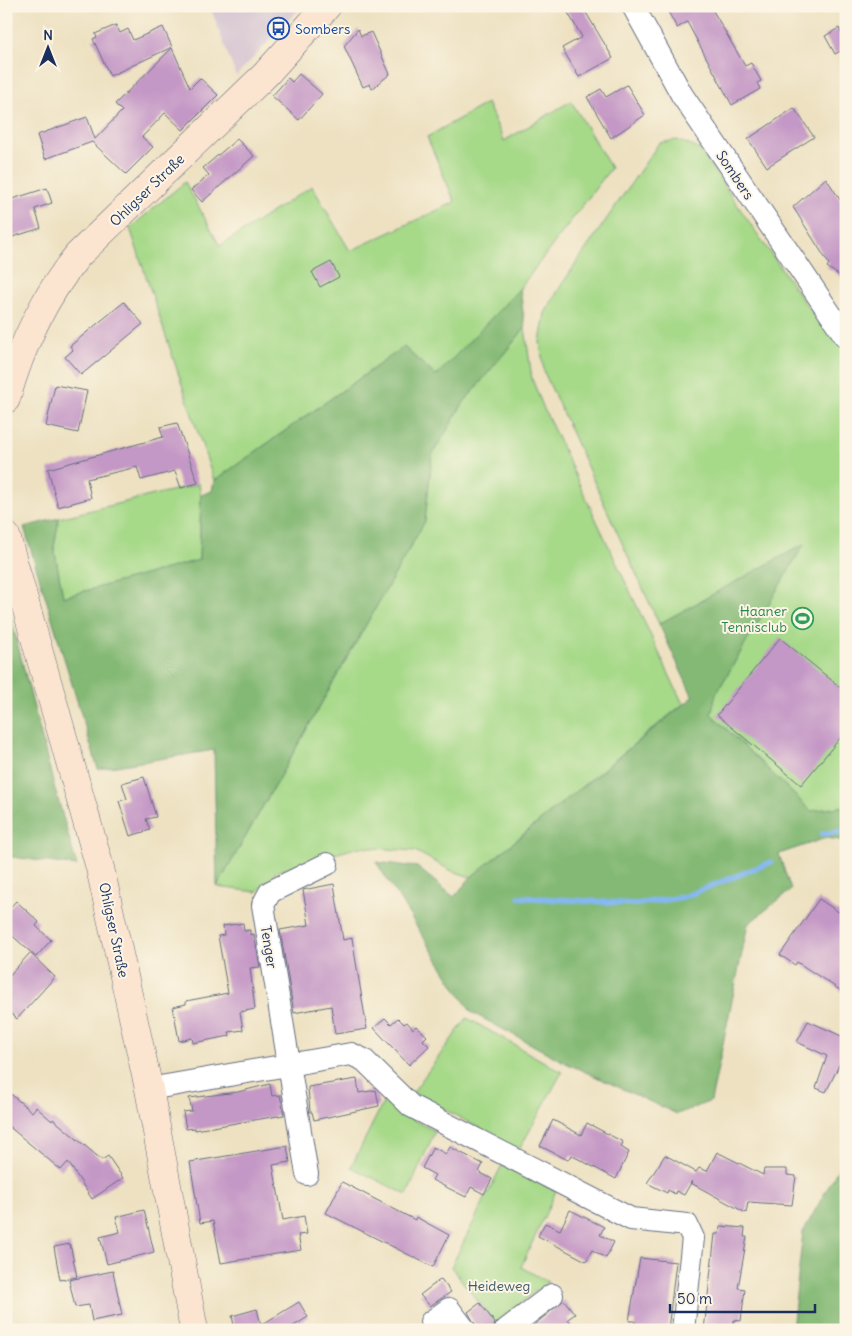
<svg xmlns="http://www.w3.org/2000/svg" width="852" height="1336" font-family="Delius,sans-serif">
	<style>
		.industrial { fill: #cfbdcf }
		.green { fill: #a6d988; stroke: #608473 }
		.forest { fill: #84b974; stroke: #507469 }
		.lines { fill: none; stroke-linecap: round; stroke-linejoin: round }
		.stream { stroke: #85b7f2; stroke-width: 5.5 }
		.building { fill: #c498c6 }
		.minor-casing { stroke: #646d81; stroke-width: 24 }
		.secondary-casing { stroke: #646d81; stroke-width: 29 }
		.minor { stroke: #fff; stroke-width: 22 }
		.secondary { stroke: #fce5d0; stroke-width: 28 }
		.labels { text-anchor: middle; stroke-width: 4; stroke-linejoin: round; paint-order: stroke }
		.transit-label { font-size: 14px; fill: #164399; stroke: #fcf5e5; text-anchor: start }
		.street-label { font-size: 14px; fill: #1b2f5e; stroke: #fcf5e5 }
		.leisure-label { font-size: 14px; fill: #27864d; stroke: #fcf5e5; text-anchor: end }
		.park-label { font-size: 14px; fill: #3e5a68; stroke: #fcf5e5 }
	</style>
	<rect width="100%" height="100%" fill="#fcf5e5"/>
	<filter id="ink" filterUnits="userSpaceOnUse"><feTurbulence type="fractalNoise" baseFrequency=".02" numOctaves="2"/><feDisplacementMap in="SourceGraphic" scale="10" xChannelSelector="R" yChannelSelector="G"/><feConvolveMatrix kernelMatrix="1 2 1 2 8 2 1 2 1" color-interpolation-filters="sRGB"/></filter>
	<filter id="wash" filterUnits="userSpaceOnUse"><feTurbulence type="fractalNoise" baseFrequency=".0096" numOctaves="4" result="noise"/><feDisplacementMap in="SourceGraphic" scale="20" xChannelSelector="R" yChannelSelector="G"/><feGaussianBlur stdDeviation="1.12" result="paint"/><feColorMatrix in="noise" values="0 0 0 0 0 0 0 0 0 0 0 0 0 0 0 0 0 1.4 0 .05"/><feComposite in="paint" operator="in"/></filter>
	<g filter="url(#wash)">
		<rect width="100%" height="100%" fill="#ede1c1"/>
		<!-- industrial -->
		<path class="industrial" d="M210 6H302L236 76Z"/>
		<!-- green -->
		<g class="green">
			<path d="M571 101 611 168 520 288 436 377 404 347 214 481 130 228 185 182 220 246 312 186 350 251 455 202 427 137 487 103 504 141Z"/>
			<path d="M677 140 699 149 802 299 846 350V806L811 811 711 714 716 694 803 545 659 624 544 372 540 342 545 313 562 284 659 143Z"/>
			<path d="M525 328 532 379 544 409 683 704 471 877 452 871 415 851 359 847 277 871 257 892 217 887 425 521 432 455 464 402Z"/>
			<path d="M199 484 201 495 199 560 63 597 54 547 59 518Z"/>
			<path d="M467 1018 562 1072 519 1150 413 1092Z"/>
			<path d="M385 1099 398 1112 435 1131 407 1195 351 1167Z"/>
			<path d="M502 1165 556 1191 521 1267 548 1282 495 1323 451 1267Z"/>
		</g>
		<!-- forest -->
		<g class="forest">
			<path d="M520 288 525 328 464 402 432 455 425 521 217 887 214 750 98 769 24 527 59 518 54 547 63 597 199 560 201 495 212 491 214 481 404 347 436 376Z"/>
			<path d="M804 544 716 694 711 714 811 811 846 806V841L826 838 779 854 791 890 748 924 711 1101 677 1114 566 1063 471 1012 376 862 417 867 454 897 471 877 693 697 659 624Z"/>
			<path d="M6 599 53 782 77 866 6 856Z"/>
			<path d="M846 1155V1330H792L803 1232Z"/>
		</g>
		<g class="lines">
			<!-- stream -->
			<g class="stream">
				<path d="M822 834 846 831"/>
				<path d="M519 897 636 904 683 897 771 862"/>
			</g>
		</g>
		<g id="blocks">
			<!-- building -->
			<g class="building">
				<path d="M564 6H582L613 58 579 77 562 48 582 37Z"/>
				<path d="M665 6 712 9 745 66 751 63 761 81 757 83 760 89 732 105 687 22 677 28Z"/>
				<path d="M116 25 120 33 128 29 133 40 163 27 172 47 110 76 93 39 97 37 95 34Z"/>
				<path d="M839 28 846 41V48L835 54 825 36Z"/>
				<path d="M358 29 361 36 371 32 390 74 372 89 370 84 363 87 344 46Z"/>
				<path d="M172 48 190 88 200 78 218 95 183 130 165 113 142 137 153 147 126 174 92 142 45 159 37 135 87 117 95 139 122 111 115 104Z"/>
				<path d="M299 74 322 94 299 120 272 96 288 78 292 82Z"/>
				<path d="M627 85 645 115 611 138 587 97 601 89 606 97Z"/>
				<path d="M794 108 814 137 767 167 748 139Z"/>
				<path d="M237 139 254 156 202 202 191 190 209 175 203 168Z"/>
				<path d="M826 178 846 209V280L827 267 829 264 793 207Z"/>
				<path d="M47 188 52 203 35 209 41 228 6 239V223L12 221 6 201Z"/>
				<path d="M331 262 339 277 320 287 312 272Z"/>
				<path d="M124 302 143 324 81 375 65 357 73 350 70 346Z"/>
				<path d="M55 385 87 391 78 433 46 426Z"/>
				<path d="M177 423 198 483 181 488 175 471 141 480 137 467 87 479 91 498 58 507 48 469 163 437 160 427Z"/>
				<path d="M780 638 846 692V731L801 785 717 715Z"/>
				<path d="M144 777 156 817 146 819 150 830 130 836 119 801 127 799 122 783Z"/>
				<path d="M334 884 343 940 352 938 367 1029 335 1034 331 1006 294 1013 280 930 309 925 303 890Z"/>
				<path d="M819 899 846 917V994L797 962 795 965 780 955Z"/>
				<path d="M16 901 39 922 36 926 51 940 36 957 6 930V912Z"/>
				<path d="M243 923 244 931 250 930V935L254 934 260 967 250 968 255 1009 240 1012 243 1030 229 1032 230 1036 193 1043 192 1038 179 1041 173 1007 186 1004V1001L228 993 218 936 224 935 223 926Z"/>
				<path d="M30 953 55 977 17 1019 6 1009V979Z"/>
				<path d="M385 1018 391 1024 398 1018 404 1024 407 1022 413 1029 416 1026 427 1036 423 1040 429 1046 409 1065 374 1028Z"/>
				<path d="M808 1021 846 1038V1051L826 1092 816 1088 827 1056 797 1042Z"/>
				<path d="M357 1079 359 1093 376 1090 379 1106 314 1120 312 1112H310L308 1087Z"/>
				<path d="M270 1084 272 1096 280 1095 284 1115 195 1130V1128L186 1129 183 1112 192 1111 189 1098 238 1092Z"/>
				<path d="M6 1090 32 1112 36 1107 52 1121 53 1119 102 1160 108 1156 123 1178 92 1199 68 1162 61 1170 6 1124Z"/>
				<path d="M553 1120 581 1135 587 1123 623 1142 621 1147 629 1152 616 1179 571 1155 568 1160 540 1146Z"/>
				<path d="M287 1146 290 1162 273 1165 283 1220 304 1216 307 1234 298 1235 301 1250 221 1263 213 1221 200 1223 190 1162Z"/>
				<path d="M433 1147 446 1154 450 1147 483 1164 479 1172 492 1179 484 1194 471 1187 466 1197 432 1180 435 1175 422 1168Z"/>
				<path d="M717 1152 763 1175 764 1169H787V1175L796 1176 792 1205 748 1202 746 1213 691 1183 692 1181 684 1195 676 1191 675 1194 668 1190 667 1193 647 1183 665 1155 696 1172 699 1168 707 1171Z"/>
				<path d="M342 1182 415 1220 416 1217 449 1235 433 1267 326 1213Z"/>
				<path d="M144 1210 154 1252 107 1264 100 1237 120 1232 116 1217Z"/>
				<path d="M570 1210 604 1227 600 1235 614 1242 606 1258 592 1250 586 1261 538 1236 545 1223 560 1230Z"/>
				<path d="M720 1226 745 1228 744 1237H747L738 1288 745 1289 741 1321 734 1320 733 1329 704 1330 715 1234H719Z"/>
				<path d="M70 1244 77 1277 60 1280 54 1247Z"/>
				<path d="M640 1258 676 1262 668 1330H634L635 1321H629Z"/>
				<path d="M113 1271 122 1315 92 1321 89 1305 75 1307 69 1280Z"/>
				<path d="M441 1279 451 1292 430 1306 420 1295Z"/>
				<path d="M564 1300 575 1314 568 1319 576 1330H528Z"/>
				<path d="M299 1302 308 1317 287 1330H235L232 1316 257 1309 261 1325Z"/>
				<path d="M480 1303 495 1323 493 1330H478L468 1312Z"/>
			</g>
		</g>
	</g>
	<g filter="url(#ink)">
		<use href="#blocks" fill-opacity="0" stroke="#646d81" stroke-width="1"/>
		<g class="lines">
			<defs>
				<g id="minor">
					<path d="M633 6 682 95 846 337"/>
					<path d="M149 1089 351 1054 364 1060 411 1106 631 1219 687 1225 693 1238 683 1330"/>
					<path d="M307 1174 263 905 270 892 327 864"/>
					<path d="M438 1330 431 1322 449 1309 465 1330"/>
					<path d="M506 1330 552 1295"/>
				</g>
				<g id="secondary">
					<path d="M6 399C21 346 43 298 78 255L265 75 327 6"/>
					<path d="M6 536 100 868 149 1089 194 1330"/>
				</g>
			</defs>
			<!-- minor casing -->
			<use href="#minor" class="minor-casing"/>
			<!-- secondary casing -->
			<use href="#secondary" class="secondary-casing"/>
			<!-- minor -->
			<use href="#minor" class="minor"/>
			<!-- secondary -->
			<use href="#secondary" class="secondary"/>
		</g>
	</g>
	<!-- icons -->
	<defs>
		<symbol id="bus-ring" viewBox="-11 -11 22 22"><circle r="9.5" fill="#fcf5e5" stroke="#1a4fb4" stroke-width="1.5"/><path d="M-5-6H5V4H4V6H2V4H-2V6H-4V4H-5ZM-3.5-4V0h7V-4ZM-3.5 1.2v1.5H-2V1.2ZM2 1.2v1.5H3.5V1.2Z" fill="#1a4fb4"/></symbol>
		<symbol id="stadium-ring" viewBox="-11 -11 22 22"><circle r="9.5" fill="#fcf5e5" stroke="#2e9e5b" stroke-width="1.5"/><path d="M0-5a6.5 5 0 1 0 0 10a6.5 5 0 1 0 0-10ZM-3.5-1.8h7v3.6h-7Z" fill="#2e9e5b"/></symbol>
	</defs>
	<g fill-rule="evenodd">
		<use href="#bus-ring" x="266" y="16" width="25" height="25"/>
		<use href="#stadium-ring" x="790" y="606" width="25" height="25"/>
	</g>
	<g class="labels">
		<!-- transit labels -->
		<g class="transit-label">
			<text x="295" y="34">Sombers</text>
		</g>
		<!-- street labels -->
		<g class="street-label">
			<text transform="translate(735 175) rotate(56)" y="5">Sombers</text>
			<text transform="translate(147 190) rotate(-44)" y="5">Ohligser Straße</text>
			<text transform="translate(114 930) rotate(78)" y="5">Ohligser Straße</text>
			<text transform="translate(269 947) rotate(81)" y="5">Tenger</text>
		</g>
		<!-- leisure labels -->
		<g class="leisure-label">
			<text x="787" y="616">Haaner<tspan x="787" dy="16">Tennisclub</tspan></text>
		</g>
		<!-- park labels -->
		<g class="park-label">
			<text x="499" y="1291">Heideweg</text>
		</g>
	</g>
	<!-- margin -->
	<rect width="852" height="1336" fill="none" stroke="#fcf5e5" stroke-width="25"/>
	<!-- north arrow -->
	<g transform="translate(48 48)" stroke="#fcf5e5" stroke-width="4" paint-order="stroke">
	<path d="M0-4L9 19L0 12L-9 19Z" fill="#1b2f5e"/>
	<text y="-8" font-size="14" font-weight="bold" text-anchor="middle" fill="#1b2f5e">N</text>
	</g>
	<!-- scale -->
	<path d="M670 1304v8h145v-8" fill="none" stroke="#1b2f5e" stroke-width="2.5"/>
	<text x="677" y="1304" font-size="15" fill="#1b2f5e" stroke="#fcf5e5" stroke-width="4" paint-order="stroke">50 m</text>
</svg>
